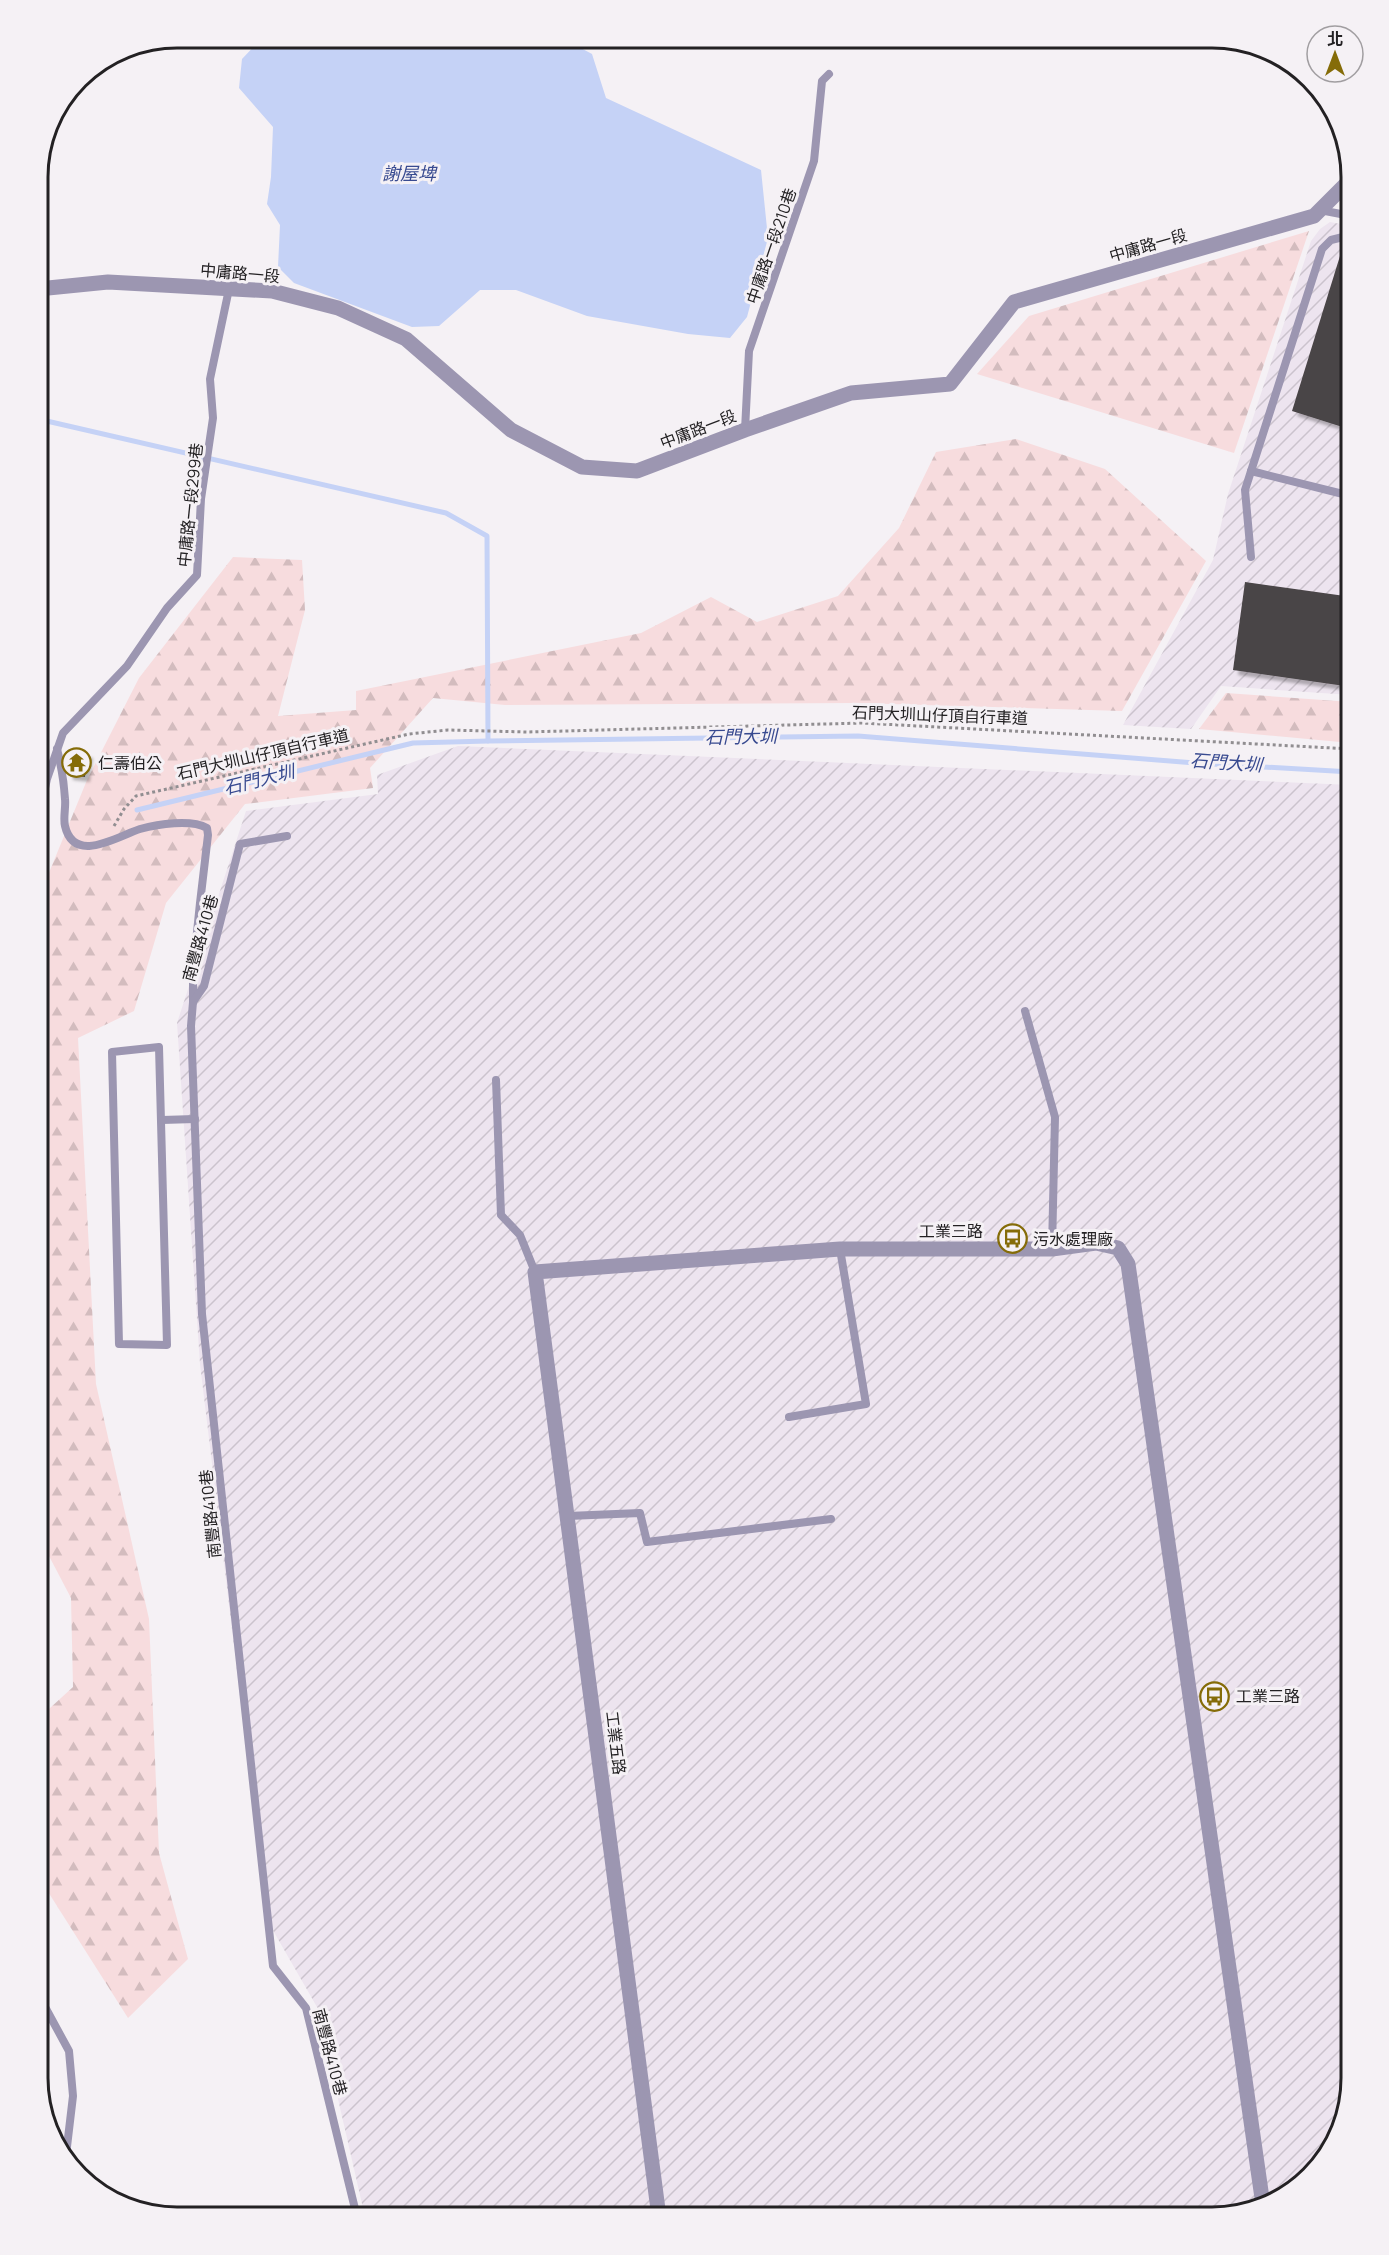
<svg xmlns="http://www.w3.org/2000/svg" width="1389" height="2255" font-family="Manrope,'Noto Sans TC',sans-serif">
	<style>
		.industrial { fill: url(#industrial-furrows) }
		.forest { fill: url(#forest-firs) }
		.water { fill: #c5d2f6 }
		.lines { fill: none; stroke-linecap: round; stroke-linejoin: round }
		.stream { stroke: #c5d2f6; stroke-width: 5 }
		.building { fill: #494446; filter: url(#shadow) }
		.path { stroke: #918e91; stroke-width: 3; stroke-dasharray: 3 3; stroke-linecap: butt }
		.service { stroke: #9c96b1; stroke-width: 8 }
		.minor { stroke: #9c96b1; stroke-width: 15 }
		.labels { text-anchor: middle; stroke-width: 6; stroke-linejoin: round; paint-order: stroke }
		.street-label { font-size: 16px; fill: #232123; stroke: #f5f1f5 }
		.poi-label { font-size: 16px; fill: #232123; stroke: #f5f1f5; text-anchor: start }
		.water-label { font-size: 18px; font-style: italic; fill: #384a90; stroke: #f5f1f5 }
		.rim { fill: none; stroke: #232123; stroke-width: 3 }
	</style>
	<defs>
		<pattern id="industrial-furrows" width="10" height="10" patternUnits="userSpaceOnUse" patternTransform="scale(1.5)"><rect width="10" height="10" fill="#ede4ef"/><path d="M-1 1l2-2M0 10L10 0M9 11l2-2" fill="none" stroke="#cbc3cd"/></pattern>
		<pattern id="forest-firs" width="22" height="20" patternUnits="userSpaceOnUse" patternTransform="scale(1.5)"><rect width="22" height="20" fill="#f7dcde"/><path d="M5 1l3.5 6h-7zM16 11l3.5 6h-7z" fill="#d3bcbe"/></pattern>
		<filter id="shadow"><feDropShadow dx="5" dy="5" stdDeviation="1.5" flood-color="#0004"/></filter>
	</defs>
	<rect width="100%" height="100%" fill="#f5f1f5"/>
	<!-- industrial -->
	<g class="industrial">
		<path d="M1330 222 1351 226V695L1221 686 1191 729 1123 725 1213 560 1228 494 1311 241 1320 229Z"/>
		<path d="M458 746 1351 785V2078L1328 2155 1274 2203 1212 2217H365L317 2007 267 1920 200 1364 177 1023 246 811 378 794 377 775Z"/>
	</g>
	<!-- forest -->
	<g class="forest">
		<path d="M1309 231 1234 453 977 374 1029 316Z"/>
		<path d="M1016 439 1105 469 1206 561 1122 711 856 703 505 705 433 698 370 768 373 788 245 804 166 903 134 1011 78 1038 96 1384 149 1619 159 1853 188 1959 128 2018 38 1876V1719L73 1687 71 1598 38 1535V914L46 880 87 780 139 678 233 557 302 560 305 610 278 716 356 710V691L641 633 711 597 757 622 838 596 899 528 936 452Z"/>
		<path d="M1226 693 1351 702V743L1199 729Z"/>
	</g>
	<!-- water -->
	<path class="water" d="M262 38H562L592 54 606 98 761 170 768 238 747 317 730 338 688 334 587 316 516 290H480L439 326 412 327 294 283 278 267 280 225 267 204 271 177 273 127 239 88 242 59Z"/>
	<g class="lines">
		<!-- stream -->
		<g class="stream">
			<path d="M38 419 446 513 487 536 488 741"/>
			<path d="M137 810 413 743 488 741 858 736 1195 763 1351 772"/>
		</g>
	</g>
	<!-- building -->
	<g class="building">
		<path d="M1352 241V430L1292 411 1344 243Z"/>
		<path d="M1245 582 1352 597V687L1233 670Z"/>
		<path d="M69 750 88 753 85 777 68 775 67 766Z"/>
	</g>
	<g class="lines">
		<!-- path -->
		<path class="path" d="M114 826 124 809 136 796 409 734 448 730 527 732 862 723 1351 749"/>
		<!-- service -->
		<g class="service">
			<path d="M1320 210 1351 216"/>
			<path d="M745 430 749 351 814 161 822 81 829 74"/>
			<path d="M1251 471 1351 496"/>
			<path d="M1251 557 1245 490 1322 249 1331 240 1351 235"/>
			<path d="M57 749C61 765 64 782 65 799 66 807 63 818 65 826 74 865 118 836 140 829 158 824 191 819 207 828L208 835 200 903 193 971V1002"/>
			<path d="M38 820 47 779 63 733 127 666 167 608 197 575 201 499 213 418 210 379 229 289"/>
			<path d="M287 836 240 844 204 986 193 1002 191 1026 202 1314 273 1966 306 2008 357 2217"/>
			<path d="M1025 1011 1055 1117 1052 1249"/>
			<path d="M159 1047 167 1345 119 1344 112 1052Z"/>
			<path d="M496 1080 501 1215 520 1235 535 1272"/>
			<path d="M162 1120 195 1119"/>
			<path d="M789 1417 866 1404 840 1249"/>
			<path d="M568 1516 640 1513 647 1542 831 1519"/>
			<path d="M38 1994 69 2051 73 2096 66 2155"/>
		</g>
		<!-- minor -->
		<g class="minor">
			<path d="M38 289 108 282 272 291 338 308 406 339 511 430 582 467 637 471 745 430 851 393 950 384 1014 302 1314 216 1351 179"/>
			<path d="M659 2217 535 1272 840 1249H1052L1096 1243 1118 1248 1128 1264 1263 2205"/>
		</g>
	</g>
	<!-- icons -->
	<defs>
		<symbol id="temple-ring" viewBox="-11 -11 22 22"><circle r="9.5" fill="#f5f1f5" stroke="#856c08" stroke-width="1.5"/><path d="M0-6L5-2H3V0L6.5 2.5H4V6H1.5V3h-3V6H-4V2.5H-6.5L-3 0V-2H-5Z" fill="#856c08"/></symbol>
		<symbol id="bus-ring" viewBox="-11 -11 22 22"><circle r="9.5" fill="#f5f1f5" stroke="#856c08" stroke-width="1.5"/><path d="M-5-6H5V4H4V6H2V4H-2V6H-4V4H-5ZM-3.5-4V0h7V-4ZM-3.5 1.2v1.5H-2V1.2ZM2 1.2v1.5H3.5V1.2Z" fill="#856c08"/></symbol>
	</defs>
	<g fill-rule="evenodd">
		<use href="#temple-ring" x="60" y="746" width="33" height="33"/>
		<use href="#bus-ring" x="996" y="1222" width="33" height="33"/>
		<use href="#bus-ring" x="1198" y="1680" width="33" height="33"/>
	</g>
	<g class="labels">
		<!-- street labels -->
		<g class="street-label">
			<text transform="translate(1148 245) rotate(-16)" y="6">中庸路一段</text>
			<text transform="translate(771 246) rotate(-71)" y="6">中庸路一段210巷</text>
			<text transform="translate(240 273) rotate(5)" y="6">中庸路一段</text>
			<text transform="translate(698 429) rotate(-21)" y="6">中庸路一段</text>
			<text transform="translate(190 505) rotate(-84)" y="6">中庸路一段299巷</text>
			<text transform="translate(940 715) rotate(2)" y="6">石門大圳山仔頂自行車道</text>
			<text transform="translate(263 754) rotate(-13)" y="6">石門大圳山仔頂自行車道</text>
			<text transform="translate(200 938) rotate(-74)" y="6">南豐路410巷</text>
			<text x="951" y="1237">工業三路</text>
			<text transform="translate(210 1514) rotate(-96)" y="6">南豐路410巷</text>
			<text transform="translate(616 1743) rotate(83)" y="6">工業五路</text>
			<text transform="translate(330 2052) rotate(75)" y="6">南豐路410巷</text>
		</g>
		<!-- poi labels -->
		<g class="poi-label">
			<text x="98" y="769">仁壽伯公</text>
			<text x="1033" y="1245">污水處理廠</text>
			<text x="1236" y="1702">工業三路</text>
		</g>
		<!-- water labels -->
		<g class="water-label">
			<text x="409" y="180">謝屋埤</text>
			<text transform="translate(741 737) rotate(-1)" y="6">石門大圳</text>
			<text transform="translate(1226 763) rotate(4)" y="6">石門大圳</text>
			<text transform="translate(259 780) rotate(-14)" y="6">石門大圳</text>
		</g>
	</g>
	<!-- crop -->
	<path d="M0 0H1389V2255H0ZM177 48H1212A129 129 0 0 1 1341 177V2078A129 129 0 0 1 1212 2207H177A129 129 0 0 1 48 2078V177A129 129 0 0 1 177 48Z" fill="#f5f1f5" fill-rule="evenodd"/>
	<path class="rim" d="M177 48H1212A129 129 0 0 1 1341 177V2078A129 129 0 0 1 1212 2207H177A129 129 0 0 1 48 2078V177A129 129 0 0 1 177 48Z"/>
	<!-- north arrow -->
	<g transform="translate(1335 54)"><circle r="28" fill="#f5f1f5" stroke="#a19ea1" stroke-width="1.5"/>
	<path d="M0-4.5L10 22L0 15L-10 22Z" fill="#856c08"/>
	<text y="-9" font-size="16" font-weight="bold" text-anchor="middle" fill="#232123">北</text>
	</g>
</svg>
